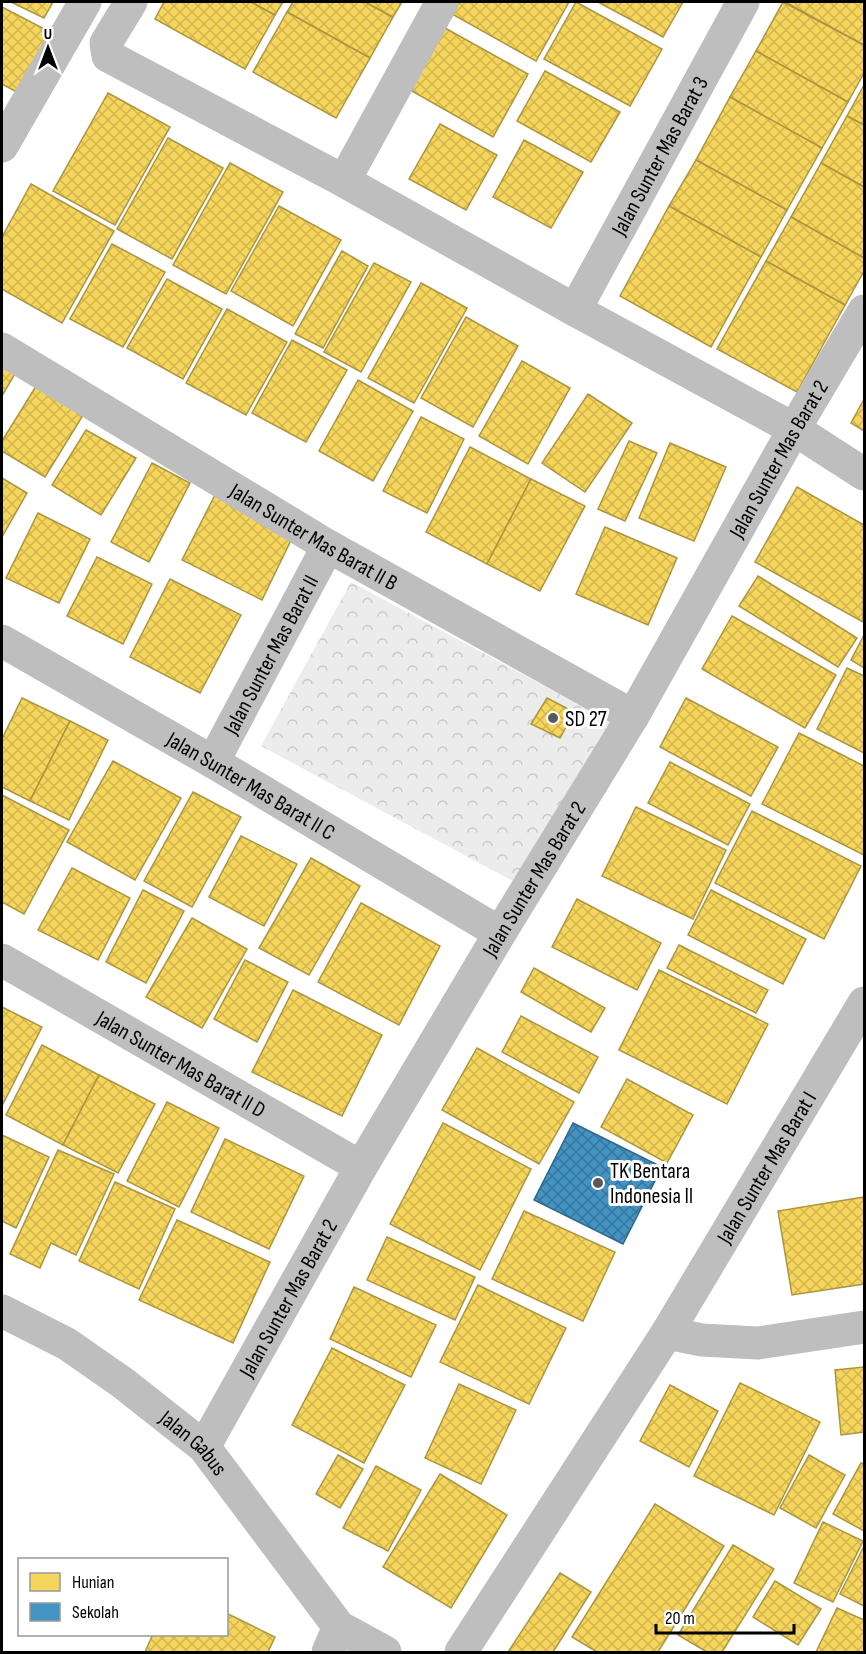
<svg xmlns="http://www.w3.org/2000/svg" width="866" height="1654" font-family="'Sofia Sans Condensed',sans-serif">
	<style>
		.park { fill: url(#park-crowns) }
		.homes { fill: url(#homes-cross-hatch); stroke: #ac9540; stroke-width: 1.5 }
		.schools { fill: url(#schools-cross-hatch); stroke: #2f6788; stroke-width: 1.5 }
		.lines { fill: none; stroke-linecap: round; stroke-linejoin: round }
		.street { stroke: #bebebe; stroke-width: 33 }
		.poi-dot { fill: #595959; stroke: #fff; stroke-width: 2 }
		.labels { text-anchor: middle; stroke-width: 6; stroke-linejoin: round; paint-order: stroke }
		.street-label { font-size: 22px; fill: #000; stroke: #fff }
		.poi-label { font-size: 22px; fill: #000; stroke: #fff; text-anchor: start }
	</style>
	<defs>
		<pattern id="park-crowns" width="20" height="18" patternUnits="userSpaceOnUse" patternTransform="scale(1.5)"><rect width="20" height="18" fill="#ececec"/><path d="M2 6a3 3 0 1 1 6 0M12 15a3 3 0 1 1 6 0" fill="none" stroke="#c9c9c9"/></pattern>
		<pattern id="homes-cross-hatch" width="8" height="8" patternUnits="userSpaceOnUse" patternTransform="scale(1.5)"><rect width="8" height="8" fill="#f6d55c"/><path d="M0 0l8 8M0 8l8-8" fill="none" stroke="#d1b54e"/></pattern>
		<pattern id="schools-cross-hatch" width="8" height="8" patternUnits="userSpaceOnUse" patternTransform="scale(1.5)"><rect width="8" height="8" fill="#4393c3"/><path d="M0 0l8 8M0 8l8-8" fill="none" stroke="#36769c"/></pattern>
	</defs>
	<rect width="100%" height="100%" fill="#fff"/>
	<!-- park -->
	<path class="park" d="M351 582 611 722 522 886 261 746Z"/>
	<!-- homes -->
	<g class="homes">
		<path d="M11 2H53L44 18Z"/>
		<path d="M164 2H251L275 15 245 69 155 19Z"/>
		<path d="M251 2H283L275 15Z"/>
		<path d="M293 2H365L393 17 370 58 287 12Z"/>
		<path d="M365 2H402L393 17Z"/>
		<path d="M459 2H569L536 61 452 14Z"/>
		<path d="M576 2 662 49 630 106 544 59Z"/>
		<path d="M598 2H683L663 37Z"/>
		<path d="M783 2 864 45V73L848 102 756 51Z"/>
		<path d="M785 2H864V45Z"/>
		<path d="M2 7 58 36 26 97 2 84Z"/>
		<path d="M287 12 370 58 336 118 253 72Z"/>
		<path d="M445 28 528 74 493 137 410 90Z"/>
		<path d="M756 51 848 102 822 148 730 97Z"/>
		<path d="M545 71 620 112 591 162 517 121Z"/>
		<path d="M864 85V125L847 116Z"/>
		<path d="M108 93 170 127 115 225 53 191Z"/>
		<path d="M730 97 822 148 787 210 696 160Z"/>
		<path d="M847 116 864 125V187L821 163Z"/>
		<path d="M440 124 497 155 466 210 409 179Z"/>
		<path d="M168 138 223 168 172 259 117 229Z"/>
		<path d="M524 140 583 172 551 228 493 197Z"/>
		<path d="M696 160 787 210 761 257 669 206Z"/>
		<path d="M230 163 283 192 226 294 173 265Z"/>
		<path d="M821 163 864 187V258L791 217Z"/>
		<path d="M31 184 114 231 62 323 2 289V237Z"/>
		<path d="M279 206 341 240 293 326 231 291Z"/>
		<path d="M669 206 761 257 711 347 620 296Z"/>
		<path d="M791 217 864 258V271L845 305 766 261Z"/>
		<path d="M112 244 165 272 123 347 70 319Z"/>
		<path d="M342 251 368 266 323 348 295 334Z"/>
		<path d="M766 261 845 305 797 392 717 349Z"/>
		<path d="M374 263 411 282 361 372 324 352Z"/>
		<path d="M167 279 222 309 183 379 127 348Z"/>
		<path d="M421 283 467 308 414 403 368 378Z"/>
		<path d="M227 309 287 342 246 415 186 383Z"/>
		<path d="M466 317 518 346 473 427 421 398Z"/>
		<path d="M292 340 347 370 306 442 252 413Z"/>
		<path d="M522 361 570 388 528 464 479 436Z"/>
		<path d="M2 363 16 372 2 396Z"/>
		<path d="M358 380 413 411 373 481 319 451Z"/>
		<path d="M38 383 85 412 45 477 2 451V441Z"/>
		<path d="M588 394 632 423 585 492 542 463Z"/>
		<path d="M864 399V431L851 423Z"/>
		<path d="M421 417 464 439 427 513 383 491Z"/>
		<path d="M86 430 136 458 101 515 52 485Z"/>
		<path d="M629 441 657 453 625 521 598 509Z"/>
		<path d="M670 443 726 467 694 541 639 518Z"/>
		<path d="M470 447 531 479 487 564 426 532Z"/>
		<path d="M152 463 190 483 149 562 111 542Z"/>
		<path d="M2 478 27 493 2 537Z"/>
		<path d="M531 479 585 506 540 591 487 564Z"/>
		<path d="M797 487 864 525 863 622 755 562Z"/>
		<path d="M215 495 294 534 262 600 182 560Z"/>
		<path d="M38 513 90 539 59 603 6 578Z"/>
		<path d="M605 527 677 558 648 625 576 594Z"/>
		<path d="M97 557 152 584 123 644 67 616Z"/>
		<path d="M758 576 857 638 838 667 739 606Z"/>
		<path d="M170 579 241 615 200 693 130 657Z"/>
		<path d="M732 616 836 675 805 728 702 669Z"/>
		<path d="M864 635V668L851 660Z"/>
		<path d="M847 668 864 676V753L817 729Z"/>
		<path d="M22 698 70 721 30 801 2 787V739Z"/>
		<path d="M547 698 574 712 560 738 531 724Z"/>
		<path d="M686 698 778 747 751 796 660 747Z"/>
		<path d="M70 721 108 740 69 820 30 801Z"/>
		<path d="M799 733 864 766V855L762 804Z"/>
		<path d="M113 761 181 798 135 880 67 842Z"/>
		<path d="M670 762 750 804 728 845 648 803Z"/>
		<path d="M193 792 241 817 192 907 144 881Z"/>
		<path d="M2 795 69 830 24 914 2 902Z"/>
		<path d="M636 807 726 850 693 919 602 876Z"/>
		<path d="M752 811 861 866 824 939 715 883Z"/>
		<path d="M241 836 297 864 264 926 209 897Z"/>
		<path d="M311 858 360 886 309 975 259 948Z"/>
		<path d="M72 868 130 898 98 960 38 930Z"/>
		<path d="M143 890 184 911 146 983 106 962Z"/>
		<path d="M711 890 806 939 783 984 688 935Z"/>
		<path d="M577 899 661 943 637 990 552 947Z"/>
		<path d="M361 903 440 946 399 1025 318 982Z"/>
		<path d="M192 918 247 949 202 1028 146 997Z"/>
		<path d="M679 945 768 990 756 1013 667 968Z"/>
		<path d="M245 960 288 982 257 1042 214 1019Z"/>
		<path d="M534 968 605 1008 591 1032 521 992Z"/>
		<path d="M659 970 768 1024 727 1104 619 1050Z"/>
		<path d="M293 990 382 1035 342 1116 252 1072Z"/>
		<path d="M2 1007 42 1027 2 1106Z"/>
		<path d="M521 1016 598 1057 579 1093 502 1052Z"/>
		<path d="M42 1045 99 1075 63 1145 6 1115Z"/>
		<path d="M477 1048 574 1102 539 1164 442 1110Z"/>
		<path d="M99 1075 155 1104 118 1173 63 1145Z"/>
		<path d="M627 1079 693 1115 667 1163 601 1127Z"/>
		<path d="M167 1102 219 1128 179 1207 127 1181Z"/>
		<path d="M443 1123 531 1169 480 1270 390 1224Z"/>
		<path d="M2 1135 49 1157 16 1228 2 1221Z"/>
		<path d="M225 1139 304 1176 269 1249 191 1212Z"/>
		<path d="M58 1150 114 1174 76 1255 51 1243 40 1268 10 1254Z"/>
		<path d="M115 1182 175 1209 139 1289 79 1261Z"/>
		<path d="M864 1197V1284L792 1295 778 1211Z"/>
		<path d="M524 1211 615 1252 583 1321 492 1279Z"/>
		<path d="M177 1220 270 1262 233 1343 139 1300Z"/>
		<path d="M387 1237 475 1277 455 1320 367 1280Z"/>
		<path d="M478 1285 566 1328 529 1404 440 1362Z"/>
		<path d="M354 1287 436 1325 411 1377 330 1339Z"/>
		<path d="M332 1348 405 1385 364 1463 292 1425Z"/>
		<path d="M864 1367V1432L841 1435 835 1370Z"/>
		<path d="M740 1383 820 1422 774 1515 694 1476Z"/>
		<path d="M459 1384 516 1410 481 1484 425 1458Z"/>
		<path d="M670 1385 718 1411 689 1467 640 1441Z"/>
		<path d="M338 1455 363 1469 340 1508 316 1494Z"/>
		<path d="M809 1455 845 1475 816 1528 780 1508Z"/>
		<path d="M861 1463 864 1464V1531L833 1514Z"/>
		<path d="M376 1466 421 1490 388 1551 343 1528Z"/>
		<path d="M440 1474 507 1515 451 1608 383 1567Z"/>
		<path d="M655 1504 724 1546 658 1652H597L572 1637Z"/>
		<path d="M823 1522 863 1541 833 1602 794 1583Z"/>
		<path d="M733 1545 774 1569 722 1652H707L678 1635Z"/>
		<path d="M864 1546V1606L840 1594Z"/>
		<path d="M560 1573 591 1592 553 1652H508Z"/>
		<path d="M775 1581 821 1609 798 1645 753 1617Z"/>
		<path d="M837 1608 864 1620V1652H816Z"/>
		<path d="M226 1613 275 1637 268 1652H145L153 1634H226Z"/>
	</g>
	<!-- schools -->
	<path class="schools" d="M573 1123 662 1167 623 1244 534 1200Z"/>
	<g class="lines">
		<!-- street -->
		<g class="street">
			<path d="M131 2 106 43 108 56 344 181 575 310 794 429 864 474"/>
			<path d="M2 146 85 2"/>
			<path d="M344 181 442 2"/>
			<path id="s1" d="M575 310 743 2"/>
			<path id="s2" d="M2 349 328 546 633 716"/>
			<path id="s3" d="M2 641 213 762 500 933"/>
			<path id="s4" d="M213 762 328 546"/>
			<path id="s5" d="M2 960 361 1167"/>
			<path id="s6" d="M2 1311 67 1344 123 1383 204 1447 339 1627 385 1652"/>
			<path d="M667 1333 702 1340 758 1343 864 1327"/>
			<path id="s7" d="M204 1447 361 1167 500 933 633 716 794 429 864 311"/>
			<path d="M328 1652 339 1627"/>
			<path id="s8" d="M461 1652 667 1333 864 1003"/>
		</g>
	</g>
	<!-- markers -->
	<g class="poi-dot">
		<circle cx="553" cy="718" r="6"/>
		<circle cx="598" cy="1183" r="6"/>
	</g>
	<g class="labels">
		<!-- street labels -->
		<g class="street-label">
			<text dy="8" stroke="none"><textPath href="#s1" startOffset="176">Jalan Sunter Mas Barat 3</textPath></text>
			<text dy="8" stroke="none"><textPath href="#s7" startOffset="1143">Jalan Sunter Mas Barat 2</textPath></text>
			<text dy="8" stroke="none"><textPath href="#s2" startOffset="364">Jalan Sunter Mas Barat II B</textPath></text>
			<text dy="8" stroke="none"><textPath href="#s4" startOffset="122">Jalan Sunter Mas Barat II</textPath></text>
			<text dy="8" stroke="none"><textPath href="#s3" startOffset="288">Jalan Sunter Mas Barat II C</textPath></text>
			<text dy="8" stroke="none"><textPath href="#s7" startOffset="657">Jalan Sunter Mas Barat 2</textPath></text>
			<text dy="8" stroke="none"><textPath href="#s5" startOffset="207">Jalan Sunter Mas Barat II D</textPath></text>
			<text dy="8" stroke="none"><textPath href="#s8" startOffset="573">Jalan Sunter Mas Barat I</textPath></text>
			<text dy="8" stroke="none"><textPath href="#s7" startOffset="171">Jalan Sunter Mas Barat 2</textPath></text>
			<text dy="8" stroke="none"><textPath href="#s6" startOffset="234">Jalan Gabus</textPath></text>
		</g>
		<!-- poi labels -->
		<g class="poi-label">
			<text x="565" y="726">SD 27</text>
			<text x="610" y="1178">TK Bentara<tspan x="610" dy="25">Indonesia II</tspan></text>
		</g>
	</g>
	<!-- border -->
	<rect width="866" height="1654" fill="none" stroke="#000000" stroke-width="6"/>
	<!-- legend -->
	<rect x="18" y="1558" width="210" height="78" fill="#ffffff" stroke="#999999" stroke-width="1.5"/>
	<rect x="30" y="1573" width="30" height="18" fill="#f6d55c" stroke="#999999" stroke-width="1.5"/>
	<text x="72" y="1588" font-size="18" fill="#000000">Hunian</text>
	<rect x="30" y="1603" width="30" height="18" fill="#4393c3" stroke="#999999" stroke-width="1.5"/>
	<text x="72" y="1618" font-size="18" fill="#000000">Sekolah</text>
	<!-- north arrow -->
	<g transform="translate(48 48)" stroke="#ffffff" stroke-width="4.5" paint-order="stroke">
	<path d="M0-4.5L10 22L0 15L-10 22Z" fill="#000000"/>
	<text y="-9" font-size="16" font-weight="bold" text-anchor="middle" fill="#000000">U</text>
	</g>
	<!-- scale -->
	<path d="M656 1624v9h138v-9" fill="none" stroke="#000000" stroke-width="3"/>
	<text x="665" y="1624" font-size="18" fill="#000000" stroke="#ffffff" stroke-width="4.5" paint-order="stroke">20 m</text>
</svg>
